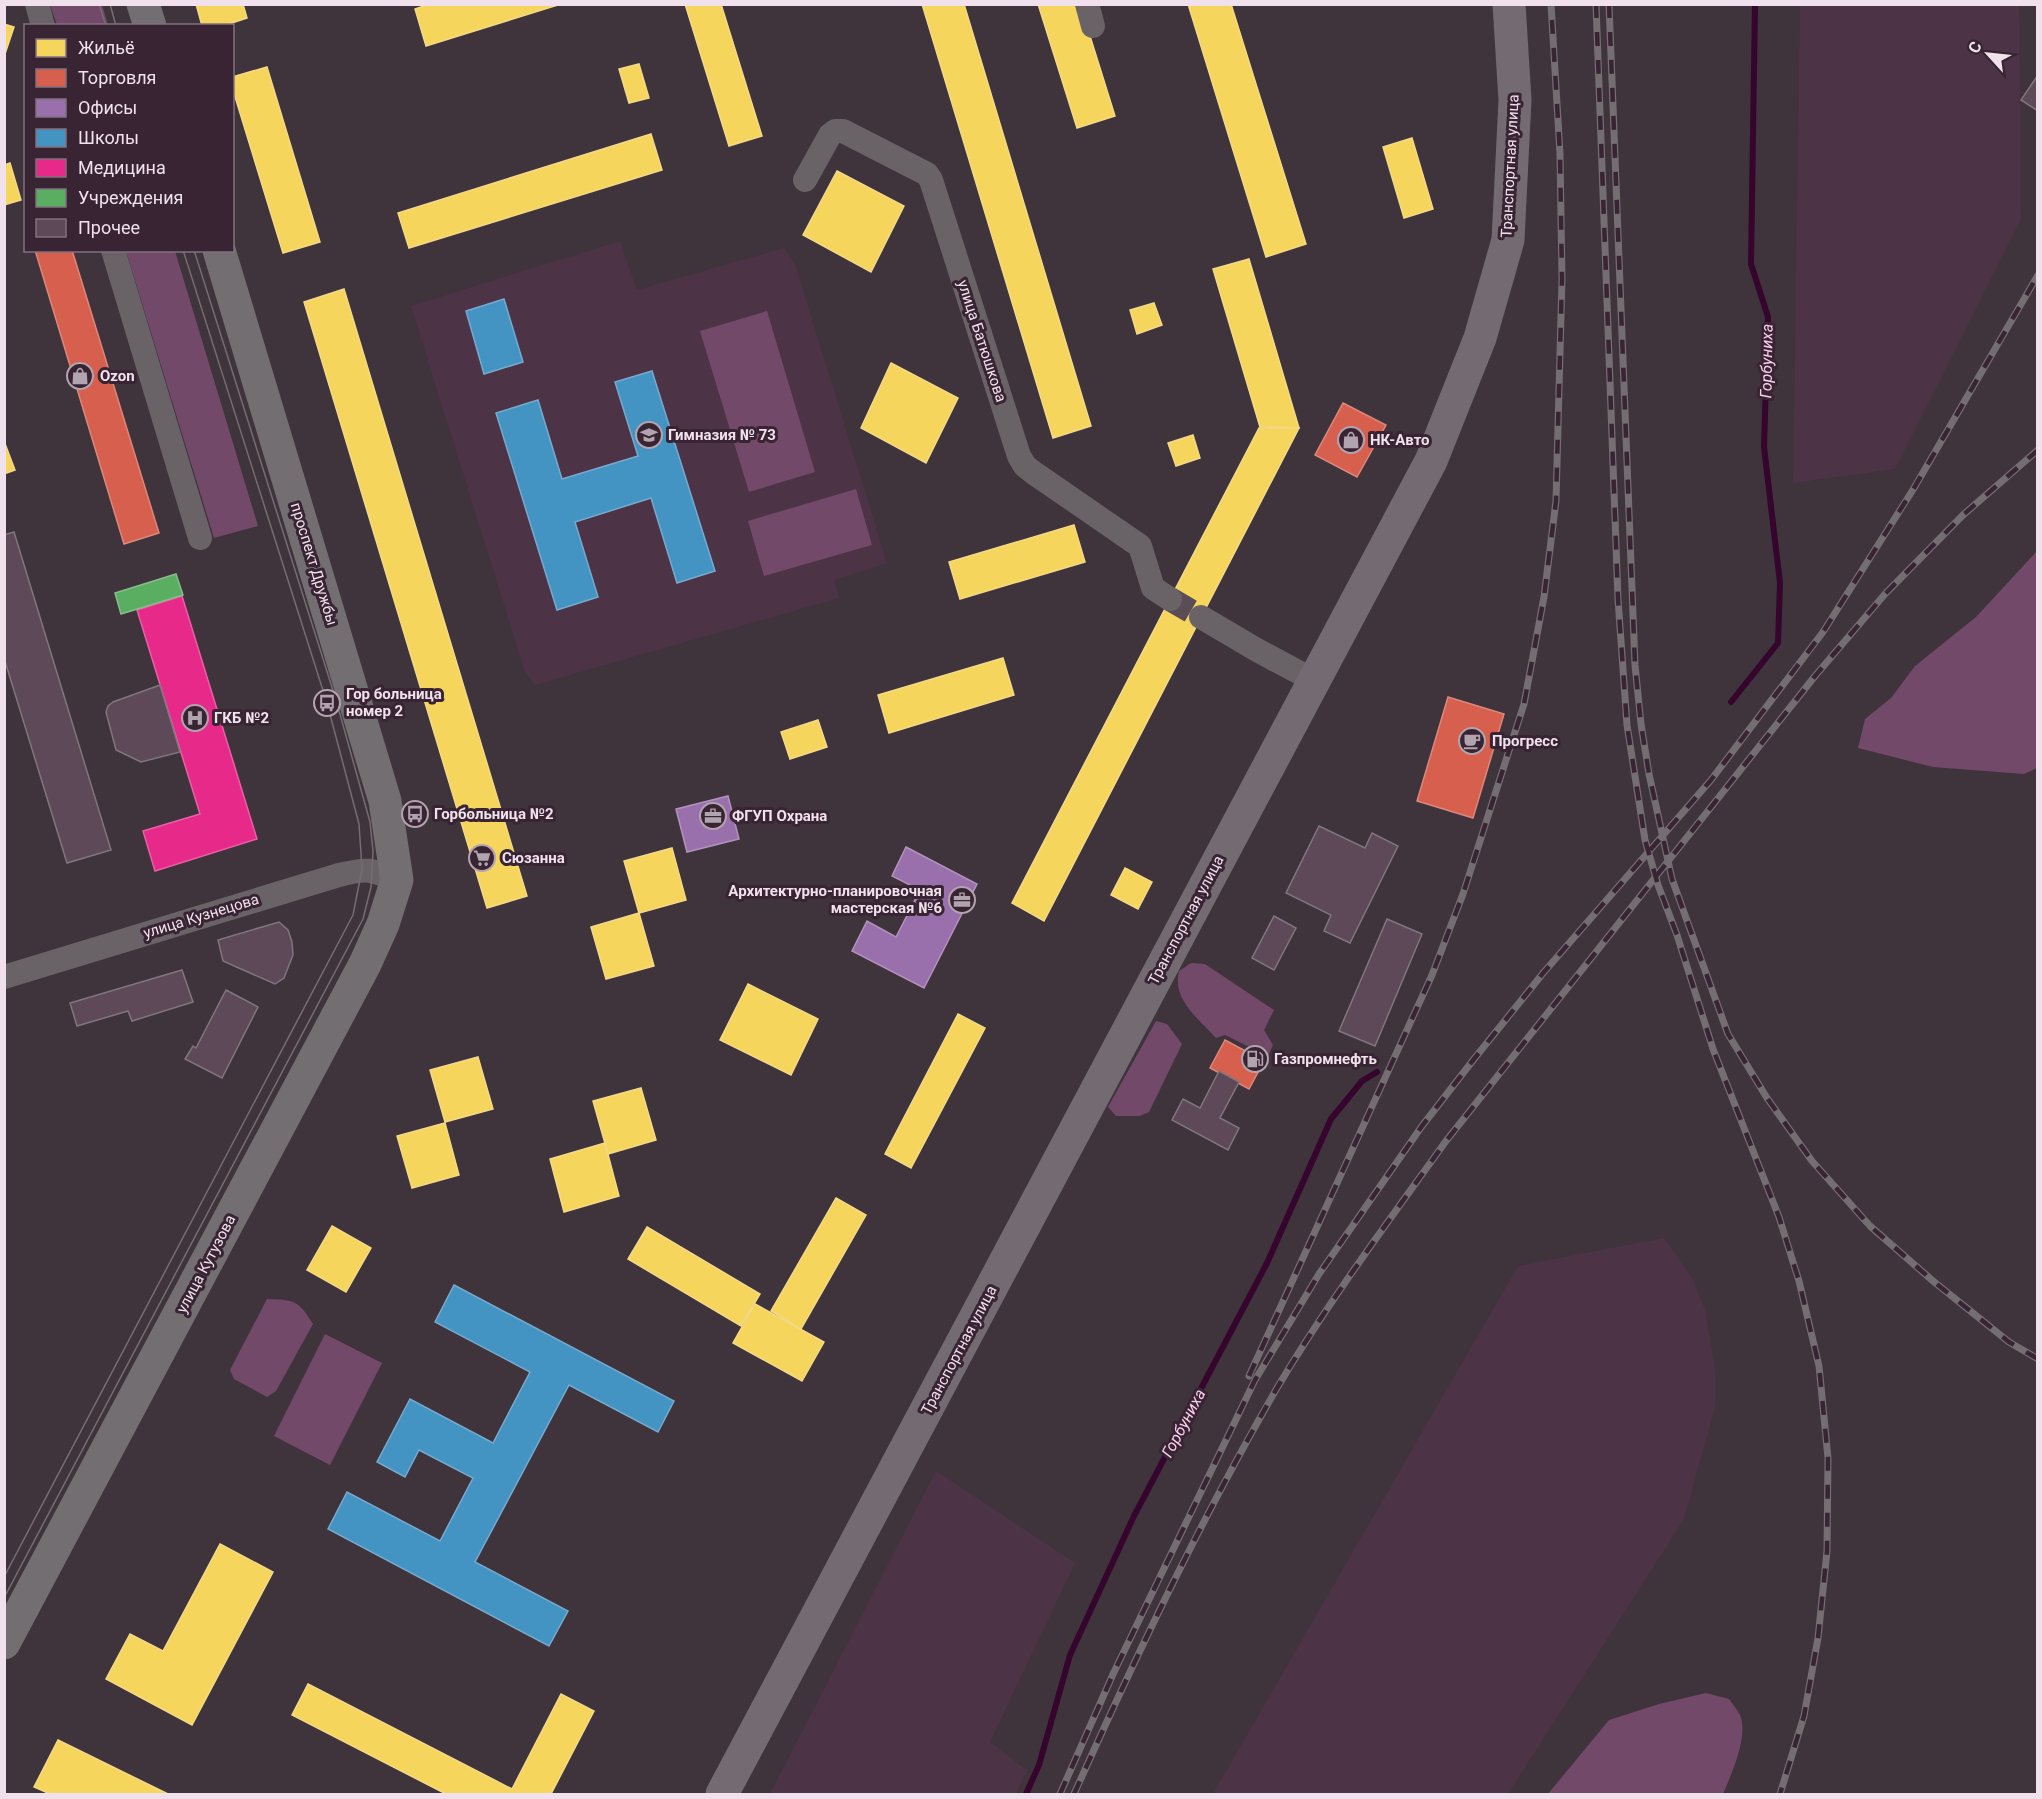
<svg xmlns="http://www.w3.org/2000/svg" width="2042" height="1799" font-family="Roboto,sans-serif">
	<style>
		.built { fill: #4d3346 }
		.green { fill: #734969 }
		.homes { fill: #f6d55c; stroke: #f4d987; stroke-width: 1.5 }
		.shops { fill: #d6604d; stroke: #de877d; stroke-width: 1.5 }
		.offices { fill: #9970ab; stroke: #b392be; stroke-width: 1.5 }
		.schools { fill: #4393c3; stroke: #77aacf; stroke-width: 1.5 }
		.health { fill: #e7298a; stroke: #ea60a7; stroke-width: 1.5 }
		.public { fill: #5aae61; stroke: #87bd8b; stroke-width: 1.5 }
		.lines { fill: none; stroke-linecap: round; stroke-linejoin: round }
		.stream { stroke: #35052d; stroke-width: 6 }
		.building { fill: #5d4958; stroke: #80767d; stroke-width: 1.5 }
		.minor-tunnel { stroke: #5a4d56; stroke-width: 24; stroke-dasharray: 24 12; stroke-linecap: butt }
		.minor { stroke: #696367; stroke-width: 24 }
		.secondary { stroke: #736e72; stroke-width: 33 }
		.primary { stroke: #736b71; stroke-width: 33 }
		.tram { stroke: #746e72; stroke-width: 1.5 }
		.rail-casing { stroke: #746e72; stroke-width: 7 }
		.rail { stroke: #392434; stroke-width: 4.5; stroke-dasharray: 14; stroke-linecap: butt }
		.labels { text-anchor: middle; stroke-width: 6; stroke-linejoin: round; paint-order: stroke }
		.street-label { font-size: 15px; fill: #f0e1ec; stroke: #392434 }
		.poi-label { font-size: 15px; font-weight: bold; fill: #f0e1ec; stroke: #392434; text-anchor: start }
		.water-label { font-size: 16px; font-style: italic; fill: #f8ceec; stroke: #392434 }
	</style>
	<rect width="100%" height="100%" fill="#3f333c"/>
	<!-- built -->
	<g class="built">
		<path d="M1800 5H2019L2021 219 1895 469 1793 483Z"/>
		<path d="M620 241 637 290 784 248 795 264 887 563 834 580 839 598 535 685 525 672 411 306Z"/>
		<path d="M1664 1238 1692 1278 1705 1309 1715 1369V1407L1684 1519 1508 1794H1213L1518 1266Z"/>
		<path d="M936 1471 1075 1563 990 1742 1027 1770 1016 1794H770Z"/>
	</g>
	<!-- green -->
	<g class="green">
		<path d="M50 5H102L108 25H57Z"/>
		<path d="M126 251H175L258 526 214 538Z"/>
		<path d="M767 311 815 472 749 492 700 331Z"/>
		<path d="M856 489 872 545 764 576 748 521Z"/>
		<path d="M2037 551V768L2024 774 1933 767 1858 748 1865 719 1891 698 1915 666 1976 617Z"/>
		<path d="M1191 963 1205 964 1274 1010 1264 1030 1273 1045 1268 1056 1225 1035 1216 1038C1198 1018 1172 1000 1179 971Z"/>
		<path d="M1156 1021 1167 1024 1182 1044 1149 1112 1140 1116H1116L1108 1107Z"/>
		<path d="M267 1299C295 1300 298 1300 313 1324L276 1391 267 1397 234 1379 230 1370Z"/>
		<path d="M325 1334 382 1363 330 1465 274 1436Z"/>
		<path d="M1706 1693 1729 1699C1733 1704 1737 1710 1740 1715 1749 1736 1731 1775 1723 1794H1548L1609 1720 1659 1704Z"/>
	</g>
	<!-- homes -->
	<g class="homes">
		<path d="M196 4H243L247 18 223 26H202Z"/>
		<path d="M430 4H561L426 46 415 9Z"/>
		<path d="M685 4H721L762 136 729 146Z"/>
		<path d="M922 4H964L1091 426 1053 438Z"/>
		<path d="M1038 4H1080L1115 116 1077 128Z"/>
		<path d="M1188 4H1231L1306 244 1266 257Z"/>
		<path d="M4 24 14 27 4 57Z"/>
		<path d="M639 64 649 98 629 103 619 69Z"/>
		<path d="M267 67 320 242 283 253 232 87V77Z"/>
		<path d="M651 134 662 170 409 248 398 213Z"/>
		<path d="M1412 138 1433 209 1404 218 1383 147Z"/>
		<path d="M10 163 21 200 4 205V165Z"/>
		<path d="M837 171 904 206 871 272 803 235Z"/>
		<path d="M1249 259 1299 428 1260 427 1213 269Z"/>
		<path d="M344 289 527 896 487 908 304 302Z"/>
		<path d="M1154 303 1162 325 1137 334 1130 310Z"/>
		<path d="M891 363 958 398 926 463 861 428Z"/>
		<path d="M1259 428H1299L1044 921 1012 903Z"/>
		<path d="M1193 435 1200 458 1176 466 1168 443Z"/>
		<path d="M4 441 15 470 4 474Z"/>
		<path d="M1074 525 1085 562 960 599 949 562Z"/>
		<path d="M1003 658 1014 695 889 733 878 695Z"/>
		<path d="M818 720 827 747 790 759 781 732Z"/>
		<path d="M672 848 686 900 639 913 624 861Z"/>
		<path d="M1125 868 1152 882 1138 909 1111 895Z"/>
		<path d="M639 913 654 966 606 979 591 927Z"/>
		<path d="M748 984 818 1019 791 1075 720 1040Z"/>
		<path d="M958 1014 985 1028 911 1168 885 1154Z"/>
		<path d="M478 1057 493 1109 445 1122 430 1070Z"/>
		<path d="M641 1088 656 1140 608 1154 593 1101Z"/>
		<path d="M445 1123 459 1175 412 1188 397 1136Z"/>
		<path d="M605 1143 619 1196 564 1212 550 1159Z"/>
		<path d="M836 1198 866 1215 801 1329 771 1311Z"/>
		<path d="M332 1226 371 1248 346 1292 307 1270Z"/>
		<path d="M647 1227 760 1294 741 1326 628 1259Z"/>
		<path d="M755 1304 824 1342 802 1381 733 1343Z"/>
		<path d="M220 1544 273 1572 192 1725 106 1679 130 1634 163 1651Z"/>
		<path d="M308 1684 512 1789 561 1694 594 1711 551 1794H446L292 1715Z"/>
		<path d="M58 1740 168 1794H50L34 1787Z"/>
	</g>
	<!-- shops -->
	<g class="shops">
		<path d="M35 250H72L159 533 124 544Z"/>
		<path d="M1343 403 1386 425 1357 477 1315 455Z"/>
		<path d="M1448 697 1504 714 1473 818 1417 801Z"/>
		<path d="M1225 1040 1264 1061 1249 1089 1210 1068Z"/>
	</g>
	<!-- offices -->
	<g class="offices">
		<path d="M728 796 739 839 687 852 676 809Z"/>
		<path d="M906 847 977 884 924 988 852 951 867 921 896 937 920 890 892 876Z"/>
	</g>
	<!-- schools -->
	<g class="schools">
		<path d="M504 299 523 362 484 374 466 311Z"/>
		<path d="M652 371 715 571 677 583 651 498 575 522 598 597 557 610 496 413 538 400 562 479 638 456 615 382Z"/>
		<path d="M454 1285 674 1401 658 1432 569 1385 475 1562 568 1611 549 1646 328 1529 347 1492 440 1541 473 1478 419 1450 405 1477 377 1462 410 1399 493 1443 530 1372 435 1322Z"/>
	</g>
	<!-- health -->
	<path class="health" d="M182 596 257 839 155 871 143 831 200 814 137 610Z"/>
	<!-- public -->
	<path class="public" d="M176 574 183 595 121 614 115 593Z"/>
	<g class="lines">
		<!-- stream -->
		<g class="stream">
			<path d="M1731 702 1778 643 1780 583 1764 447 1768 317 1751 264 1755 4"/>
			<path d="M1026 1794 1039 1765 1070 1655 1134 1516 1267 1263 1331 1119 1362 1081 1377 1072"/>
		</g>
	</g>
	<!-- building -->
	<g class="building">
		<path d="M2038 75V111L2021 100Z"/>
		<path d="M14 532 111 850 67 863 4 658V535Z"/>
		<path d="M160 685 180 752 141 762 116 750 106 712 108 706 113 702Z"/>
		<path d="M1319 826 1365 848 1372 833 1398 846 1350 943 1324 931 1331 915 1286 893Z"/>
		<path d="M1274 916 1296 928 1274 970 1252 958Z"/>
		<path d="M1387 919 1422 934 1375 1046 1339 1031Z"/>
		<path d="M279 922 288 930 292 942 293 955 284 978 275 984 223 961 218 940Z"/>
		<path d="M182 970 193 1002 132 1021 128 1011 77 1026 70 1003Z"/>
		<path d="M226 990 258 1007 222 1078 185 1059 193 1046 196 1048Z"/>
		<path d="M1219 1071 1239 1082 1220 1118 1239 1128 1228 1150 1172 1120 1183 1099 1200 1108Z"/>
	</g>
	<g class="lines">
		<!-- minor-tunnel -->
		<path class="minor-tunnel" d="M1170 599 1201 617"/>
		<!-- minor -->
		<g class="minor">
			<path d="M37 4 43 26"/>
			<path d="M1087 4 1093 26"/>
			<path d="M805 180 830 135 835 131H843L927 174 931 180 1019 456 1025 466 1034 473 1140 546 1153 588 1170 599"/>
			<path d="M113 250 200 538"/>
			<path d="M1201 617 1257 650 1313 680"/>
			<path d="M4 977 339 875C367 868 371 869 397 880"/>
		</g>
		<!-- secondary -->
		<g class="secondary">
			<path d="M143 4 150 26"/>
			<path d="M4 1643 365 964 383 924 397 880 385 801 219 250"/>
		</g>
		<!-- primary -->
		<path class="primary" d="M722 1794 1431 461 1480 338 1508 240 1515 100 1509 4"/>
		<!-- tram -->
		<g class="tram">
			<path d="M99 4 106 26"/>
			<path d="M110 4 116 26"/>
			<path d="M4 1577 353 915 362 869 359 824 327 703 183 250"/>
			<path d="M4 1598 363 919 371 887 372 870 373 851 370 822 336 700 194 250"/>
		</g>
		<defs>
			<g id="rail">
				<path d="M1596 4 1618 599 1627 725 1645 840 1658 885 1677 935 1713 1049 1779 1217 1799 1281 1819 1366 1828 1458 1827 1551 1818 1638 1804 1716 1780 1794"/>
				<path d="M1609 4 1635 665 1641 724 1649 774 1672 879 1728 1034 1767 1098 1812 1161 1870 1226 1933 1281 2009 1342 2038 1359"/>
				<path d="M1249 1376 1432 975 1463 894 1524 704 1544 597 1556 501 1562 279 1560 154 1551 4"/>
				<path d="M1060 1794 1114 1672 1255 1380 1319 1274 1422 1126 1474 1059 1544 972 1711 780 1823 632 1914 488 2038 275"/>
				<path d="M1074 1794C1136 1656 1201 1519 1277 1388 1328 1302 1388 1222 1446 1141L1815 676 1885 594 1963 515 2038 450"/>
			</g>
		</defs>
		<!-- rail casing -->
		<use href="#rail" class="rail-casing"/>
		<!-- rail -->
		<use href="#rail" class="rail"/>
	</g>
	<!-- icons -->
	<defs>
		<symbol id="shop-ring" viewBox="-11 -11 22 22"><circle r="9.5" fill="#392434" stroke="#b2a4ae" stroke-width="1.5"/><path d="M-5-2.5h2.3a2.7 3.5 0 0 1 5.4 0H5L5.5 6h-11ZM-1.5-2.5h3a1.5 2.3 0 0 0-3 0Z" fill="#b2a4ae"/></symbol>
		<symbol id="school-ring" viewBox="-11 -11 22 22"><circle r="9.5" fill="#392434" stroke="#b2a4ae" stroke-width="1.5"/><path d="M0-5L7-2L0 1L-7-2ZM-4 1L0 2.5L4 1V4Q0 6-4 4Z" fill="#b2a4ae"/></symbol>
		<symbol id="bus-ring" viewBox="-11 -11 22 22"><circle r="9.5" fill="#392434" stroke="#b2a4ae" stroke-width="1.5"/><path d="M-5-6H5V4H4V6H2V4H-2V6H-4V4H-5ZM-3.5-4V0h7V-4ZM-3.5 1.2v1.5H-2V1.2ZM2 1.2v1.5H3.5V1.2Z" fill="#b2a4ae"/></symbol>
		<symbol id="hospital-ring" viewBox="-11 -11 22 22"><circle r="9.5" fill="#392434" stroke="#b2a4ae" stroke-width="1.5"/><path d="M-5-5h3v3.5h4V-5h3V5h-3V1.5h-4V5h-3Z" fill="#b2a4ae"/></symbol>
		<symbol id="cafe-ring" viewBox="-11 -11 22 22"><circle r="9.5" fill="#392434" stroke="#b2a4ae" stroke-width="1.5"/><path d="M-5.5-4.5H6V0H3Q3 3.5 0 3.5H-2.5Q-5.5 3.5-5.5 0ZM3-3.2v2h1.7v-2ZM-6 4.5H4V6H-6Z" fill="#b2a4ae"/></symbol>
		<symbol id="office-ring" viewBox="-11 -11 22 22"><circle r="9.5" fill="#392434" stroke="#b2a4ae" stroke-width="1.5"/><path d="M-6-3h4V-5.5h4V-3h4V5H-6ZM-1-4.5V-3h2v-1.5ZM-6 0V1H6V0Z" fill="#b2a4ae"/></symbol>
		<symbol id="supermarket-ring" viewBox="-11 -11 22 22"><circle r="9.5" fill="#392434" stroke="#b2a4ae" stroke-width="1.5"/><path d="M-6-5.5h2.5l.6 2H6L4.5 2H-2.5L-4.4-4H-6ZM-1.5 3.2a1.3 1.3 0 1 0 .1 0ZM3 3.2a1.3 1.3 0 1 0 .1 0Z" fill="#b2a4ae"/></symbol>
		<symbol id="fuel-ring" viewBox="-11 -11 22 22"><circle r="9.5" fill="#392434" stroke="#b2a4ae" stroke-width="1.5"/><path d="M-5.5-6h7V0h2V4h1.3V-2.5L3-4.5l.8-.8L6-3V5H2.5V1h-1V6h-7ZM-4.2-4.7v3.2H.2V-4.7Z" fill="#b2a4ae"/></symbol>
	</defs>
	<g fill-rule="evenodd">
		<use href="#shop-ring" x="65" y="361" width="30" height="30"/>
		<use href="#school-ring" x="634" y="420" width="30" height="30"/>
		<use href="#shop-ring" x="1336" y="425" width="30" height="30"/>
		<use href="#bus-ring" x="312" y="688" width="30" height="30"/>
		<use href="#hospital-ring" x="180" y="703" width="30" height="30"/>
		<use href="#cafe-ring" x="1457" y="726" width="30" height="30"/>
		<use href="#bus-ring" x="400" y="799" width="30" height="30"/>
		<use href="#office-ring" x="698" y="801" width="30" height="30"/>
		<use href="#supermarket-ring" x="467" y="843" width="30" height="30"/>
		<use href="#office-ring" x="947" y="885" width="30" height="30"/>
		<use href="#fuel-ring" x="1240" y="1044" width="30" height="30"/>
	</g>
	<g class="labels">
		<!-- street labels -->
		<g class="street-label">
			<text transform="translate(1510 166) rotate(-87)" y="5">Транспортная улица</text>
			<text transform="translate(982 341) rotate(72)" y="5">улица Батюшкова</text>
			<text transform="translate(314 564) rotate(73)" y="5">проспект Дружбы</text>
			<text transform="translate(201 916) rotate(-17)" y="5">улица Кузнецова</text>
			<text transform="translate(1186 920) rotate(-62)" y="5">Транспортная улица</text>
			<text transform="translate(206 1264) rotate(-62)" y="5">улица Кутузова</text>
			<text transform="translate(959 1350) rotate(-62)" y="5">Транспортная улица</text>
		</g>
		<!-- poi labels -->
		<g class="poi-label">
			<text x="100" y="381">Ozon</text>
			<text x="668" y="440">Гимназия № 73</text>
			<text x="1370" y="445">НК-Авто</text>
			<text x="346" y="699">Гор больница<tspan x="346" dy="17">номер 2</tspan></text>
			<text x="214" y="723">ГКБ №2</text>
			<text x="1492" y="746">Прогресс</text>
			<text x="434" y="819">Горбольница №2</text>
			<text x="732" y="821">ФГУП Охрана</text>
			<text x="502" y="863">Сюзанна</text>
			<text x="942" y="896" text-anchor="end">Архитектурно-планировочная<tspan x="942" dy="17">мастерская №6</tspan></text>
			<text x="1274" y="1064">Газпромнефть</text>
		</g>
		<!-- water labels -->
		<g class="water-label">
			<text transform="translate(1766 361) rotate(-89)" y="6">Горбуниха</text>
			<text transform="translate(1183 1423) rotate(-62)" y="6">Горбуниха</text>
		</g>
	</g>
	<!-- border -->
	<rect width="2042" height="1799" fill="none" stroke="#f0e1ec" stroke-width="12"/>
	<!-- legend -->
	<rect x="24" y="24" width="210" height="228" fill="#392434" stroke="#82707e" stroke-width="1.5"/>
	<rect x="36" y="39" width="30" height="18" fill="#f6d55c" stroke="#82707e" stroke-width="1.5"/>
	<text x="78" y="54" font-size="18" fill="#f0e1ec">Жильё</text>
	<rect x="36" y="69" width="30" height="18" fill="#d6604d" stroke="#82707e" stroke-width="1.5"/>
	<text x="78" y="84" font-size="18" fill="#f0e1ec">Торговля</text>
	<rect x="36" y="99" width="30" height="18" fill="#9970ab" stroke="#82707e" stroke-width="1.5"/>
	<text x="78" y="114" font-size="18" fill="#f0e1ec">Офисы</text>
	<rect x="36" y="129" width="30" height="18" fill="#4393c3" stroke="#82707e" stroke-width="1.5"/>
	<text x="78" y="144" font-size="18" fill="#f0e1ec">Школы</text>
	<rect x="36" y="159" width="30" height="18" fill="#e7298a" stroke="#82707e" stroke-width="1.5"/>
	<text x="78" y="174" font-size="18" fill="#f0e1ec">Медицина</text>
	<rect x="36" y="189" width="30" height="18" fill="#5aae61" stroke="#82707e" stroke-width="1.5"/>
	<text x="78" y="204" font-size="18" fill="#f0e1ec">Учреждения</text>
	<rect x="36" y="219" width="30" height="18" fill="#5d4958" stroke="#82707e" stroke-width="1.5"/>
	<text x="78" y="234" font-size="18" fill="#f0e1ec">Прочее</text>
	<!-- north arrow -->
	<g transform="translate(1988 54) rotate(297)" stroke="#392434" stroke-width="4.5" paint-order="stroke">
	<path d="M0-4.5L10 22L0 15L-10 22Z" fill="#f0e1ec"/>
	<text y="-9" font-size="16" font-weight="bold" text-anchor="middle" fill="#f0e1ec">С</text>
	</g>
</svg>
